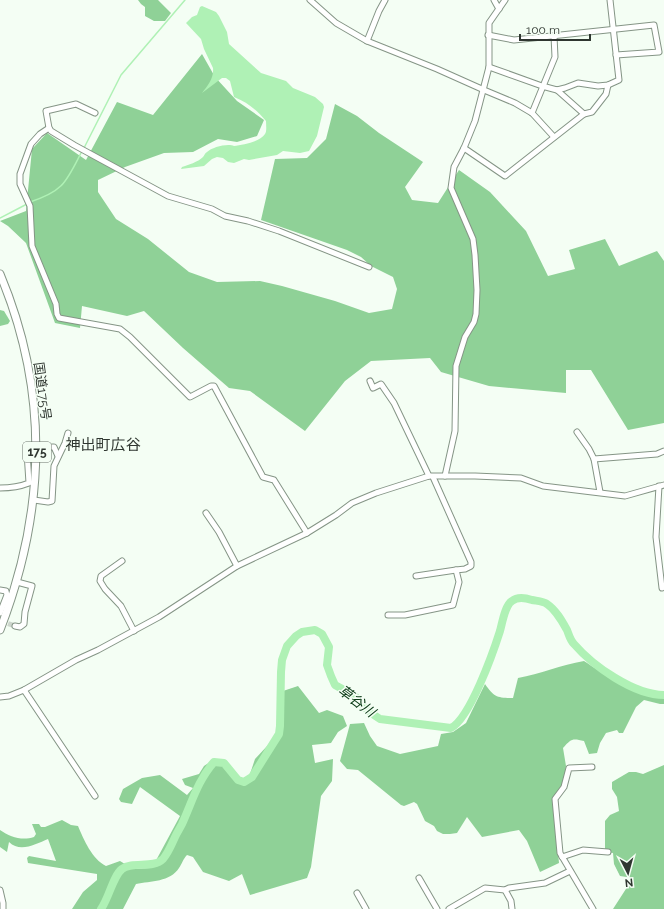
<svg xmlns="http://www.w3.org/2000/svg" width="664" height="909" font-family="Raleway,'Noto Sans JP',sans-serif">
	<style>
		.forest { fill: #8fd197 }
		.water { fill: #aff1b5 }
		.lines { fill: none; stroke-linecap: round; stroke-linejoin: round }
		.stream { stroke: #aff1b5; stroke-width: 1.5 }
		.river { stroke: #aff1b5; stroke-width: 8 }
		.minor-tunnel { stroke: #cdd6cd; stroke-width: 5; stroke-dasharray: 5 2.5; stroke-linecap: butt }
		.minor-casing { stroke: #859586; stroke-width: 7 }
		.highway-casing { stroke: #859586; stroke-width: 9 }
		.minor { stroke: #fff; stroke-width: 5 }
		.highway { stroke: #fff; stroke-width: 7 }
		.labels { text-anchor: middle; stroke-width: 3; stroke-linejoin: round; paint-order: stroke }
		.shield { fill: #f4fef4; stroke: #6a726b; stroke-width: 1 }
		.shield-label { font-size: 12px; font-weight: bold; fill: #2f3630 }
		.street-label { font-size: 13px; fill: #2f3630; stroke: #f4fef4 }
		.water-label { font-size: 14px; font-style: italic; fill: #0a3a15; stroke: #f4fef4 }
		.quarter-label { font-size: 15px; fill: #2f3630; stroke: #f4fef4 }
	</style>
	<rect width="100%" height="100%" fill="#f4fef4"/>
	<!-- forest -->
	<g class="forest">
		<path d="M138 0H158L171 13 165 21H154L145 16V7L141 4Z"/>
		<path d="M202 54 215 77 237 101 264 120 257 136 237 142 218 139 193 152 164 153 125 167 98 180V192L116 219 148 239 189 272 217 282 260 281 282 286 335 301 369 313 392 309 397 289 393 277 371 266 361 257 347 250 261 220 275 159 307 158 326 139 335 104 357 116 379 133 423 162 405 187 412 200 438 203 459 170 490 192 526 231 548 276 575 269 569 250 605 239 619 266 657 251 664 261V423L628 430 591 370H566V393L489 386 441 372 430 358 371 361 345 381 305 431 250 391 229 388 183 348 144 311 127 316 82 306 80 328 55 323 26 243 8 226 0 221 26 211 32 149 47 133 86 160 117 102 153 115Z"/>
		<path d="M0 310 4 311 10 321 8 324 0 326Z"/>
		<path d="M584 661C607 676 635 696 664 691V704H660L644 700 636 707 623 733H619L617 730 606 733 600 743 597 753 589 754 584 741C572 738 571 739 563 748L566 766 564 781 553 799 559 863 540 872 527 841 519 830 482 837 467 817 457 833 450 834H443L437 831 434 826 425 821 417 804 414 802 404 806 401 805 358 770 347 769 340 761 350 724 364 723 370 736 377 746 400 754 438 746 441 734 453 732 466 723 485 684C494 697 497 698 513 698L518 678C540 674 561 665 584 661Z"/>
		<path d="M298 686 319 713 327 710 343 716 347 726 338 732 331 743 312 745 315 763 333 759 332 781 321 796 311 867 307 878 250 895 242 874 229 881 203 872 193 857 187 855C183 859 182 864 179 868 170 882 151 881 136 884L123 909H72L83 892 97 880V874L28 863 27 858 29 856 56 861 48 839C36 844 20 853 9 842L7 852 0 847V830C10 837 22 841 34 837L36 834 32 824H39L41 827H45L62 820 71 825 78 826C84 840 92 859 106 866L120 861 133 869 150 868 153 866 180 816 140 787 132 804 121 802 119 799 123 789 142 778 160 775 187 795 193 788 185 785 182 779 199 774 204 766 213 760 225 767 238 783 250 774 255 759 283 729V691Z"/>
		<path d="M664 765V909H613L633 878 620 876 614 864 613 853 605 852V821L610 815 619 811 617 797 612 789V782L629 772H636L643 774Z"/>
	</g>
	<!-- water -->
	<path class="water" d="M202 6 216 12 219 16 227 32 229 44 261 73 286 81 293 88 315 97 323 104 324 107 317 136 309 151 300 153 283 151 277 155 249 160 244 159 234 163 228 162 223 158 217 157 212 159 204 166 181 169 182 167C188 165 198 162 203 157 204 156 205 153 207 152 212 147 228 143 234 146 243 145 260 142 265 134 267 131 266 125 266 121 257 110 247 102 234 97L230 81 226 78H222L202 93C208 85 214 78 213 68L204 49 201 39 186 23 192 17 197 15 200 7Z"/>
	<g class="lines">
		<!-- stream -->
		<g class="stream">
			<path d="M84 148 121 75 185 0"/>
			<path d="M30 202C64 191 66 182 82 151"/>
			<path d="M0 218 27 204"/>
		</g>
		<!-- river -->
		<path class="river" d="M101 909C109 898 113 876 122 869 133 861 153 869 163 859 169 852 172 843 176 835 178 831 180 828 182 824 192 802 198 780 214 762L224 763 238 780 244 782 252 777 279 734 280 726 281 672 282 660 287 646 296 636 302 632 315 630 322 634 329 647 327 665 331 676 335 685 355 696 368 711 380 719 451 728C470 718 493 653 500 631 502 624 505 605 512 601 518 596 526 598 532 600 537 601 543 601 547 604 556 610 562 621 567 630 569 635 570 640 574 644 593 666 634 695 664 695"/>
		<!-- minor-tunnel -->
		<path class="minor-tunnel" d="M1 621 15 626"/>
		<defs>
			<g id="minor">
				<path d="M310 0 336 23 367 41 437 69 484 90 515 103 532 113 554 137"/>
				<path d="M494 0 499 9"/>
				<path d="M488 35 514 40 654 25 659 52 616 55"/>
				<path d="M367 41 379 11 385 0"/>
				<path d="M489 67 542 86 557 90 565 88 578 83 598 86 608 85 619 80 610 0"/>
				<path d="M557 90 584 114 592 112 606 94 608 85"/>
				<path d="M95 113 76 104 46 111 49 128 51 131 74 145 168 196 212 209 225 216 248 221 279 231 369 267"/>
				<path d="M532 113 555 57 554 36"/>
				<path d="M49 128 40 134 31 144 20 174V184L30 206 32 246 56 304 57 314 59 318 120 329 130 337 190 397 211 386H214L263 477 274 480 307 533"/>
				<path d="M464 148 505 176 584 114"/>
				<path d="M370 381 373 388 381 384 394 403 429 476"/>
				<path d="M577 432 589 449 594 459 600 492"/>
				<path d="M45 447H54L58 456"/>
				<path d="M594 459 657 454 664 451"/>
				<path d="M445 476 455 431 456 366 465 337 474 322 476 314 477 290 475 255 473 239 451 188 454 167 464 148 475 121 489 67V23L505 0"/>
				<path d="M659 486 656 537 662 588"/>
				<path d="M0 488C11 488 19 487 29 483L27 452 28 448 31 447"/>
				<path d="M34 500 48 502 52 501 54 466 65 443 68 433"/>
				<path d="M206 513 219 532 237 566"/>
				<path d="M122 561 101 576 100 581 105 589 121 606 134 631"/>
				<path d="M416 576 456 570"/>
				<path d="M0 590 6 591 7 595 0 613"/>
				<path d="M388 615H405L453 605 459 582 456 570 465 569 471 566V562L433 477"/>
				<path d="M15 626 20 627 24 624 25 612 32 586 17 582"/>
				<path d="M24 690 95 796"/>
				<path d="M0 697 9 696 24 690 76 660 98 650 159 617 237 566 307 533 336 515 352 503 376 493 429 476H475L521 478 543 486 625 496 664 485"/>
				<path d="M592 767 569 768 564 787 555 799 560 853 593 909"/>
				<path d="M562 857 583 850 608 852"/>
				<path d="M419 878 437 909"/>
				<path d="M0 890 3 903V909"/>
				<path d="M505 890 511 901 512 909"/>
				<path d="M357 893 366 909"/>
				<path d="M449 909 485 888 505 890 509 888 545 883 570 871"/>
			</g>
			<path id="highway" d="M0 274C50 393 46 511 0 630"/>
		</defs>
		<!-- minor casing -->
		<use href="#minor" class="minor-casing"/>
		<!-- highway casing -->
		<use href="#highway" class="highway-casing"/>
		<!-- minor -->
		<use href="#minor" class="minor"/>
		<!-- highway -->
		<use href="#highway" class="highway"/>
	</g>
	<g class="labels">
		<!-- shield labels -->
		<rect class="shield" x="23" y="442" width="28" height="20" rx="3"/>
		<g class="shield-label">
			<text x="37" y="456">175</text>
		</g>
		<!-- street labels -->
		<g class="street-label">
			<text transform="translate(43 391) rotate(82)" y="5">国道175号</text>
		</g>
		<!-- water labels -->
		<g class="water-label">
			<text transform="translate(357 701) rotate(37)" y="5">草谷川</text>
		</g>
		<!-- quarter labels -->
		<g class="quarter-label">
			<text x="103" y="450">神出町広谷</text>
		</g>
	</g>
	<!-- north arrow -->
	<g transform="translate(628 873) rotate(174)" stroke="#f4fef4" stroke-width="3" paint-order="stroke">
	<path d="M0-3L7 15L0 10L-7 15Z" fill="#2f3630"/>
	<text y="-6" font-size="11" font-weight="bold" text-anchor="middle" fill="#2f3630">N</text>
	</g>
	<!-- scale -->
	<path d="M520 34v6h70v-6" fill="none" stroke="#2f3630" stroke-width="2"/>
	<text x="526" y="34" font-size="12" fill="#2f3630" stroke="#f4fef4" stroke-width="3" paint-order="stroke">100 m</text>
</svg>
